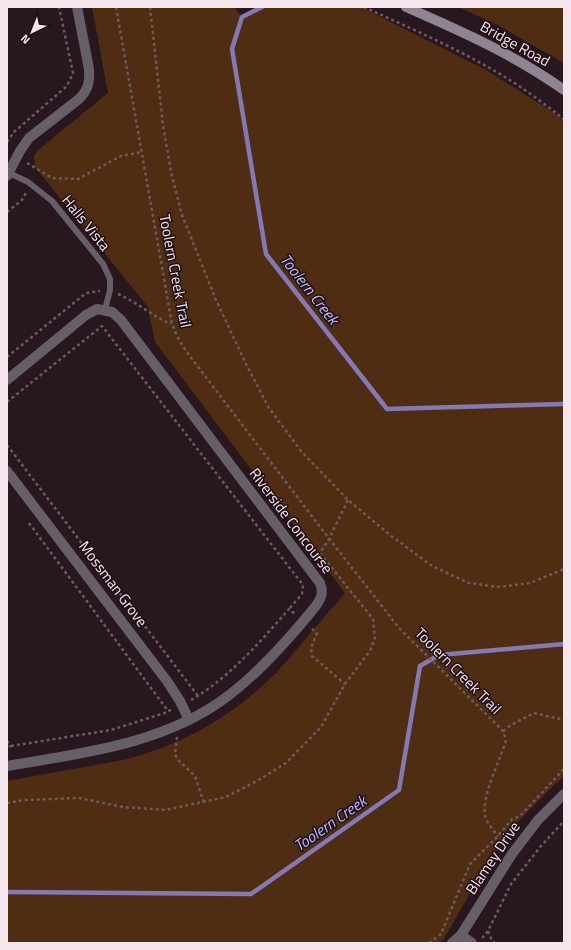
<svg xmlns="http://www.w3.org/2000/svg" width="571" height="950" font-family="'Titillium Web',sans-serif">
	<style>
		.green { fill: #4f2d12 }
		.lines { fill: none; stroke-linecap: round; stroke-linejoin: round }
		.stream { stroke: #847ab3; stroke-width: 4.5 }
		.path { stroke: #6b5a62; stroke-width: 2.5; stroke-dasharray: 3 3; stroke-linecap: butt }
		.lane { stroke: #665f68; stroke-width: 6 }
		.street { stroke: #665f68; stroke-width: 10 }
		.secondary { stroke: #8f8592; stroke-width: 10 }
		.labels { text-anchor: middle; stroke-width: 3; stroke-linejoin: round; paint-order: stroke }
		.street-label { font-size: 15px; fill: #f4e6ec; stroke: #1f0e16 }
		.water-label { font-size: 16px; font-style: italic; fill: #bcbafd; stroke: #1f0e16 }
	</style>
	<rect width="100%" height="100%" fill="#29171f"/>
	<!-- green -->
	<g class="green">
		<path d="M92 7H234L242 17 261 7H361L486 70 564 119V777L551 788 513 827 486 865 444 939 438 943H7V781L123 760C185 744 233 716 278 671L345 593 155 342 148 307 35 167 34 156 37 151 108 93Z"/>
		<path d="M458 7H564V63L496 24Z"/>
	</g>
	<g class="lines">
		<!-- stream -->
		<g class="stream">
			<path d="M262 7 242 17 232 49 266 254 387 409 564 404"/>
			<path d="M7 892 251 894 399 790 420 666 439 655 564 644"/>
		</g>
		<!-- path -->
		<g class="path">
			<path d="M116 7 172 324 177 336 186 351 324 532 399 628 503 731 506 740C500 762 482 793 485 815 486 822 493 830 498 836"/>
			<path d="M150 7 163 125 171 172 182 215 216 300 246 364 269 408 301 451 348 500 390 535 432 566 469 583 498 587 530 583 564 569"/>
			<path d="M364 7C407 27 452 46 493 70 518 84 542 102 564 119"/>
			<path d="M7 142 14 132 67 86 73 73 59 7"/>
			<path d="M27 163 52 178 78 179 121 156 142 152"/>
			<path d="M7 212 22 200 26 193"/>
			<path d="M118 294C137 302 152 316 171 324"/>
			<path d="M7 357 86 293 100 291"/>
			<path d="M7 402 102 326 303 585 302 594 289 609"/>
			<path d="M7 445 198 696"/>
			<path d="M29 523 168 711 171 710"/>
			<path d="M312 629 317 633 311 648 312 656 345 684"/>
			<path d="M191 700C230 677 260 642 289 609L295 614"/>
			<path d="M503 731 511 725 534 713 564 720"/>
			<path d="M177 737 175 754 177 759 195 776 204 803"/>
			<path d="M7 741 11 746 7 747"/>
			<path d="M11 746 111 730 168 712"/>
			<path d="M7 803 24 800 79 798 123 807 165 810 226 797 257 781 286 763 321 727 345 684 370 651 375 638 373 619 320 553 329 539 348 500"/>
			<path d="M488 931 492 941 495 943"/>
			<path d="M482 938 488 931 511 884 541 846 564 821"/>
			<path d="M429 943 441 934 470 864 498 836 512 819 520 816 564 769"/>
		</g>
		<!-- lane -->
		<path class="lane" d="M9 173 28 182 52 201 103 264 110 279V290L105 310"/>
		<!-- street -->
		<g class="street">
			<path d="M7 176 20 151 29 138 79 99C88 90 90 82 89 69L77 7"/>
			<path d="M7 380 86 315 97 309 112 312 121 320 320 583C324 593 321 599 315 607 289 639 261 671 228 696 165 744 83 753 7 766"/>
			<path d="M7 471 167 681 180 701 189 720"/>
			<path d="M461 935 472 943"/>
			<path d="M452 943 461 935 512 854 538 820 564 794"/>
		</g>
		<!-- secondary -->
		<path class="secondary" d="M406 7C461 31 515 55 564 90"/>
	</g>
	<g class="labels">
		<!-- street labels -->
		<g class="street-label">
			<text transform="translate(515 44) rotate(29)" y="5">Bridge Road</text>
			<text transform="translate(86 223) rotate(51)" y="5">Halls Vista</text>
			<text transform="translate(175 271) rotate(79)" y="5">Toolern Creek Trail</text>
			<text transform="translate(291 521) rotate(53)" y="5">Riverside Concourse</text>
			<text transform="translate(113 584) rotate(53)" y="5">Mossman Grove</text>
			<text transform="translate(458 671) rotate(45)" y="5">Toolern Creek Trail</text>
			<text transform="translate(493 858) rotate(-56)" y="5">Blamey Drive</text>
		</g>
		<!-- water labels -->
		<g class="water-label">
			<text transform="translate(310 289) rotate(52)" y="6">Toolern Creek</text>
			<text transform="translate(330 823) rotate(-35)" y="6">Toolern Creek</text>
		</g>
	</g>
	<!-- border -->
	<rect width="571" height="950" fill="none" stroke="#f4e6ec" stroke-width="16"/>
	<!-- north arrow -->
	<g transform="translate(32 32) rotate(223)" stroke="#1f0e16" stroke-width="3" paint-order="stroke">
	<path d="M0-3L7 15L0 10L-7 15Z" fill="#f4e6ec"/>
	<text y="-6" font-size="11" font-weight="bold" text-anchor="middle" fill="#f4e6ec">N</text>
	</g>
</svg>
